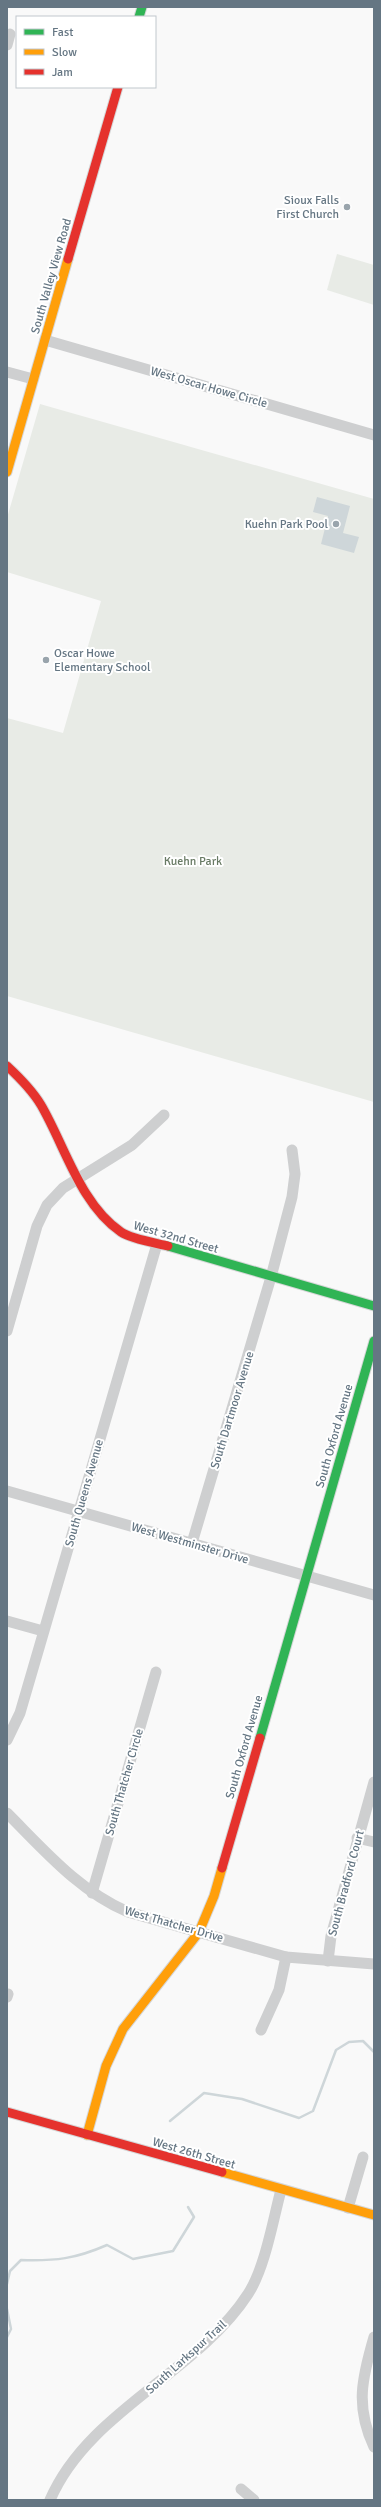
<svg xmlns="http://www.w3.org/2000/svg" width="381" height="2507" font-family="Signika,sans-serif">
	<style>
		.green { fill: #e8ebe6 }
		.water { fill: #ced6d9 }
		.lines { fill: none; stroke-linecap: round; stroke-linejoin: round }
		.stream { stroke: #ced6d9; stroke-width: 2.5 }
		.fast-casing { stroke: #d5d6d7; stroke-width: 11 }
		.slow-casing { stroke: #d5d6d7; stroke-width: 11 }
		.jam-casing { stroke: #d5d6d7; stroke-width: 11 }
		.street { stroke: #cecfd0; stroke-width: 11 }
		.fast { stroke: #30b455; stroke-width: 9 }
		.slow { stroke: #ff9f0a; stroke-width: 9 }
		.jam { stroke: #e5322d; stroke-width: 9 }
		.poi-dot { fill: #99a4ac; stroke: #fff; stroke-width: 1.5 }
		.labels { text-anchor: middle; stroke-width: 4; stroke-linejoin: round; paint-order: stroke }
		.poi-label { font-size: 12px; fill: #657683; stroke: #fff; text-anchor: end }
		.street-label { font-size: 12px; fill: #657683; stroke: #fff }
		.park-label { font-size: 12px; fill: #687a64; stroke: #fff }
	</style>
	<rect width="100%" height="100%" fill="#f9f9f9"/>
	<!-- green -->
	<g class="green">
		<path d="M337 254 374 265V305L327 290Z"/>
		<path d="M40 404 374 499V1102L7 996V718L63 733 101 601 7 572V518Z"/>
	</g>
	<!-- water -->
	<path class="water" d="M317 497 350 506 343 533 359 537 354 553 321 544 328 516 313 512Z"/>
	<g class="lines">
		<!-- stream -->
		<g class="stream">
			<path d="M170 2121 204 2093 242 2099 299 2118 313 2111 336 2050 349 2042 363 2041 374 2052"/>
			<path d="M7 2284 10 2271 21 2260C56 2261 75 2259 107 2245L133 2259 173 2251 194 2217 188 2207"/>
			<path d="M7 2309 11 2329 7 2337"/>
		</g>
		<defs>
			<g id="fast">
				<path d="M139 17 142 7"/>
				<path d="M168 1246 374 1306"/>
				<path d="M260 1738 374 1341"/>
			</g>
			<g id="slow">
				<path d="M7 472 68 259"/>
				<path d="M87 2135 106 2066 123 2029 199 1932 214 1896 222 1868"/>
				<path d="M222 2172 374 2215"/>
			</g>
			<g id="jam">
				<path d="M68 259 118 87"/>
				<path d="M7 1066C20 1078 32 1090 41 1105 65 1146 80 1204 121 1232 131 1239 156 1243 168 1246"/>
				<path d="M222 1868 260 1738"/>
				<path d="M7 2112 222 2172"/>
			</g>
		</defs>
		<!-- fast casing -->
		<use href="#fast" class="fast-casing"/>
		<!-- slow casing -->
		<use href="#slow" class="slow-casing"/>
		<!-- jam casing -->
		<use href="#jam" class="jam-casing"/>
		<!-- street -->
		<g class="street">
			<path d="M7 45 10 34"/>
			<path d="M45 340 374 435"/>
			<path d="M7 372 33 379"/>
			<path d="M7 1331 37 1226 47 1205 63 1188 132 1145 164 1115"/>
			<path d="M7 1491 374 1595"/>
			<path d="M192 1543 271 1277 292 1197 295 1174 292 1150"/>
			<path d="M7 1621 43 1631"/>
			<path d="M7 1740 20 1713 157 1244"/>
			<path d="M7 1813C44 1850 79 1891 128 1912L286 1957 374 1964"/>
			<path d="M357 1838 374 1842"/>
			<path d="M92 1893 156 1672"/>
			<path d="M328 1961 331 1936 374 1782"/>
			<path d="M7 1997 8 1994"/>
			<path d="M261 2030 279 1990 286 1957"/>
			<path d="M348 2208 363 2157"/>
			<path d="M374 2337C362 2378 355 2407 374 2447"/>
			<path d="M241 2489 254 2500"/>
			<path d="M50 2500C88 2411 197 2373 248 2294 265 2268 273 2220 281 2190"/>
		</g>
		<!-- fast -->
		<use href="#fast" class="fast"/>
		<!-- slow -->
		<use href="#slow" class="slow"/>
		<!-- jam -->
		<use href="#jam" class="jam"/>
	</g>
	<!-- markers -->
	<g class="poi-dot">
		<circle cx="347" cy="207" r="4"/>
		<circle cx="336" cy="524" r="4"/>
		<circle cx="46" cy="660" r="4"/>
	</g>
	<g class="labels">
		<!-- poi labels -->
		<g class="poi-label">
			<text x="339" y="204">Sioux Falls<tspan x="339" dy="14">First Church</tspan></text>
			<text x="328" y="528">Kuehn Park Pool</text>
			<text x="54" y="657" text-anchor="start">Oscar Howe<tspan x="54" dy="14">Elementary School</tspan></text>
		</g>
		<!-- street labels -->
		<g class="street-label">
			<text transform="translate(51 276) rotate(-74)" y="4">South Valley View Road</text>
			<text transform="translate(209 387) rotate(16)" y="4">West Oscar Howe Circle</text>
			<text transform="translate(176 1237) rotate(16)" y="4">West 32nd Street</text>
			<text transform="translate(232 1410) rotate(-73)" y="4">South Dartmoor Avenue</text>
			<text transform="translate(334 1436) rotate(-74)" y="4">South Oxford Avenue</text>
			<text transform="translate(84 1493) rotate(-74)" y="4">South Queens Avenue</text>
			<text transform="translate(190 1543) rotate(16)" y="4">West Westminster Drive</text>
			<text transform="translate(244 1747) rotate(-74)" y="4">South Oxford Avenue</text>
			<text transform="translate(124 1782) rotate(-74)" y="4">South Thatcher Circle</text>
			<text transform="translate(346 1883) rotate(-75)" y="4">South Bradford Court</text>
			<text transform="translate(174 1924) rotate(16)" y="4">West Thatcher Drive</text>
			<text transform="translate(194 2153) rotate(16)" y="4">West 26th Street</text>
			<text transform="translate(186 2357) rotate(-42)" y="4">South Larkspur Trail</text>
		</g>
		<!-- park labels -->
		<g class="park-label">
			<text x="193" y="865">Kuehn Park</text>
		</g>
	</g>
	<!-- border -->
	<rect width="381" height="2507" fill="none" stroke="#657683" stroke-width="16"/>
	<!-- legend -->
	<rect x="16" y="16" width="140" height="72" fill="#ffffff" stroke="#c1c8cd"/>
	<rect x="24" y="29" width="20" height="6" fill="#30b455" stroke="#c1c8cd"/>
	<text x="52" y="36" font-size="12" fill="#657683">Fast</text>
	<rect x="24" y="49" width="20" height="6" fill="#ff9f0a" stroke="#c1c8cd"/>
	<text x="52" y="56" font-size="12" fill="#657683">Slow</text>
	<rect x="24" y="69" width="20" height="6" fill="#e5322d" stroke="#c1c8cd"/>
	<text x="52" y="76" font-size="12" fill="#657683">Jam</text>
</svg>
